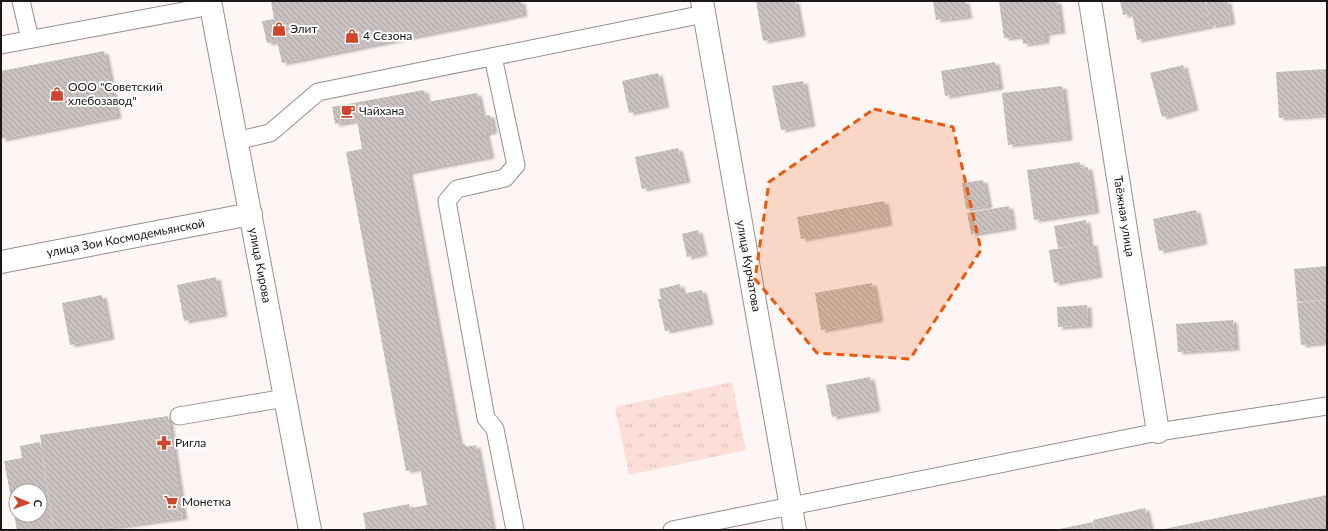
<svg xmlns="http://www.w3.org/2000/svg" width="1328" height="531" font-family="Lato,sans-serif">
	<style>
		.grass { fill: url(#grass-tufts) }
		.building { fill: url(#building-back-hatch); fill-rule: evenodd; filter: url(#shadow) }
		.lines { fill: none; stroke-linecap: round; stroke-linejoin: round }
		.service-casing { stroke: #968f8e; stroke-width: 19 }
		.minor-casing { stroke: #968f8e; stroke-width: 24 }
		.tertiary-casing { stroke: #968f8e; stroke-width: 24 }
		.service { stroke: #fff; stroke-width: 17 }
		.minor { stroke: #fff; stroke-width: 22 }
		.tertiary { stroke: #fff; stroke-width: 22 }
		.marked { fill: #e8590c; fill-opacity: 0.2; stroke: #e8590c; stroke-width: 3; stroke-dasharray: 8 5; stroke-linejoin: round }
		.labels { text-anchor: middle; stroke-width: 4; stroke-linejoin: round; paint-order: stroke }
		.poi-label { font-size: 12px; fill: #1b1817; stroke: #fff; text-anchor: start }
		.street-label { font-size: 12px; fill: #1b1817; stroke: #fff }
	</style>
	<defs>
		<pattern id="grass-tufts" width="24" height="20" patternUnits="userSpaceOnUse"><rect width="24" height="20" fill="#fcdfd8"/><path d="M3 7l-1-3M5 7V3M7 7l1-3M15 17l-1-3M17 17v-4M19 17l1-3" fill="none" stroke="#d7bfb9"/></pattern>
		<pattern id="building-back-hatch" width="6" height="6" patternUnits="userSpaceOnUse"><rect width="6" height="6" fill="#c8c1bf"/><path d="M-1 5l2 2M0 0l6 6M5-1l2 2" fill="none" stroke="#aba5a3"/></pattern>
		<filter id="shadow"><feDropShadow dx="4.5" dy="2.5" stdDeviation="1" flood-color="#0004"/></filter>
	</defs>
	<rect width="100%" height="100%" fill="#fef6f4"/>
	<!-- grass -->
	<path class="grass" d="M732 382 746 450 629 475 615 407Z"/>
	<!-- building -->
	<g class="building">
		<path d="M271 1H521L523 14 282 63 277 41 267 43 262 21 274 19Z"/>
		<path d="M756 1H795L801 34 763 41Z"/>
		<path d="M933 1H965L968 16 936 20Z"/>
		<path d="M999 1H1057L1061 31 1045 33V41L1023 44 1022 36 1004 38Z"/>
		<path d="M1120 1H1205L1209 26 1137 40 1132 13 1123 15Z"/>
		<path d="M1206 1H1227L1231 22 1211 26Z"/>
		<path d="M104 51 117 116 1 139V71Z"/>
		<path d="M995 62 999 87 945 96 941 71Z"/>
		<path d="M1183 65 1194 108 1162 117 1150 73Z"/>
		<path d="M1327 69V115L1279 118 1276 72Z"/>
		<path d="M658 73 665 105 629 113 622 81Z"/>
		<path d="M803 81 811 124 781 130 772 86Z"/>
		<path d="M1062 86 1068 138 1008 145 1002 93Z"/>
		<path d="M424 90 427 102 477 93 482 116 490 115 493 131 485 133 490 156 408 172 459 445 465 444 466 447 476 445 492 529 489 530H366L363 513 409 504 410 508 427 505 420 468 406 471 346 152 362 149 357 120 335 124 332 107Z"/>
		<path d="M678 148 686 180 642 189 635 157Z"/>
		<path d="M1080 162V168L1088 167 1095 211 1034 220 1027 170Z"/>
		<path d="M983 180 988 206 966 209 962 183Z"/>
		<path d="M884 201 888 223 801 239 797 217Z"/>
		<path d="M1009 206 1012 227 971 234 967 213Z"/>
		<path d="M1196 210 1203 242 1159 251 1153 219Z"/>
		<path d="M1086 220 1089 243 1058 248 1054 226Z"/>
		<path d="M698 230 703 253 687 257 682 234Z"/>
		<path d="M1093 243 1098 275 1054 283 1049 250Z"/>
		<path d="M1327 266V299L1297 302 1294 269Z"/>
		<path d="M216 277 223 314 184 321 177 285Z"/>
		<path d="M872 283 879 319 821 330 815 293Z"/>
		<path d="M680 284 682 294 702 290 709 322 665 331 658 299H661L659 289Z"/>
		<path d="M102 295 110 337 70 345 62 303Z"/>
		<path d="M1327 300V342L1301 345 1297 303Z"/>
		<path d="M1087 305 1088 325 1058 327 1057 307Z"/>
		<path d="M1233 320 1235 348 1178 352 1176 324Z"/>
		<path d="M870 377 876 409 832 417 826 385Z"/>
		<path d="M168 416 183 517 93 530H54L40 435Z"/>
		<path d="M40 442 53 530H17L4 461 22 458 20 446ZM16 491H40V515H16Z"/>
		<path d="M1327 495V530H1164V529Z"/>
		<path d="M1145 508 1150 530H1095L1093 520Z"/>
		<path d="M1093 522 1094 530H1059V529Z"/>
	</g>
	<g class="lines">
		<defs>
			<g id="service">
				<path d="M21 1 30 39"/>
				<path d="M1 45 211 6"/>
				<path d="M493 57 516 165 505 178 457 189 447 201 486 418 495 429 515 530"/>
				<path d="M236 141 270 133 318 92 704 14"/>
				<path d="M179 416 285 398"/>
				<path d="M672 530 1158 432 1327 406"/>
			</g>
			<g id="minor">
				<path id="s1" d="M702 1 795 530"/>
				<path id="s2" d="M1090 1 1158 432"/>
				<path id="s3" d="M1 262 251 214"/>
			</g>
			<g id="tertiary">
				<path id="s4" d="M210 1 310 530"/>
			</g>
		</defs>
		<!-- service casing -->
		<use href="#service" class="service-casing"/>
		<!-- minor casing -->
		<use href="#minor" class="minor-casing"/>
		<!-- tertiary casing -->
		<use href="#tertiary" class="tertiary-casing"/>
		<!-- service -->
		<use href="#service" class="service"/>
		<!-- minor -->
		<use href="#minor" class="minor"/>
		<!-- tertiary -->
		<use href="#tertiary" class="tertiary"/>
	</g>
	<!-- marked area -->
	<path class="marked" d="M874 109 953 127 981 250 910 359 817 353 755 279 769 182Z"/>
	<!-- icons -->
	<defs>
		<symbol id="shop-bare" viewBox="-9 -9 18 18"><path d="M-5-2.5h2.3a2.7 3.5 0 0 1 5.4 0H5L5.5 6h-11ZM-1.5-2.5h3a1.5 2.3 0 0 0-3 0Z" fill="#cf442b" stroke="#fff" stroke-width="2.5" paint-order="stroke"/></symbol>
		<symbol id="cafe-bare" viewBox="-9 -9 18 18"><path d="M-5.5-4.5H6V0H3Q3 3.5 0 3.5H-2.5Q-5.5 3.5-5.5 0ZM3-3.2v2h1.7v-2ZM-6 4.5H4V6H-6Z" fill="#cf442b" stroke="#fff" stroke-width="2.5" paint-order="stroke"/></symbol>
		<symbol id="pharmacy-bare" viewBox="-9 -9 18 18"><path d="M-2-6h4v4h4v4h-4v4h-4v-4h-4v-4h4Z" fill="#cf442b" stroke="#fff" stroke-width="2.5" paint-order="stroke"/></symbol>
		<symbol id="supermarket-bare" viewBox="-9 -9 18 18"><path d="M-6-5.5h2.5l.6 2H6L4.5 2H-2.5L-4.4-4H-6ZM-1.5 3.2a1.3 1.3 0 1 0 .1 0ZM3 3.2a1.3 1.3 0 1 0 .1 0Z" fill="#cf442b" stroke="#fff" stroke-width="2.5" paint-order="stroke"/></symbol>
	</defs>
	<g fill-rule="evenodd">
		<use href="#shop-bare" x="269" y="19" width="20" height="20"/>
		<use href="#shop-bare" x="342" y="26" width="20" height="20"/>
		<use href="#shop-bare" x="47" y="84" width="20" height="20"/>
		<use href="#cafe-bare" x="338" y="101" width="20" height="20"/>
		<use href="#pharmacy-bare" x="154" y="433" width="20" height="20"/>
		<use href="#supermarket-bare" x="161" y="492" width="20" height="20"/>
	</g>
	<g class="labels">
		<!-- poi labels -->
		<g class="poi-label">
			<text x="290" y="33">Элит</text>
			<text x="363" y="40">4 Сезона</text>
			<text x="68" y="91">ООО "Советский<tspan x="68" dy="14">хлебозавод"</tspan></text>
			<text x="359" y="115">Чайхана</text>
			<text x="175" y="447">Ригла</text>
			<text x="182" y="506">Монетка</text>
		</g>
		<!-- street labels -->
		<g class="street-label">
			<text dy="4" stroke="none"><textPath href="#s2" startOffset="218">Таёжная улица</textPath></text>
			<text dy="4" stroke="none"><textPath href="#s3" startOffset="127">улица Зои Космодемьянской</textPath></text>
			<text dy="4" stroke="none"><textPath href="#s4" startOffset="269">улица Кирова</textPath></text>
			<text dy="4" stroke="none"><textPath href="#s1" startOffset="269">улица Курчатова</textPath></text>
		</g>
	</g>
	<!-- border -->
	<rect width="1328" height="531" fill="none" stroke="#1b1817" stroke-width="4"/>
	<!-- north arrow -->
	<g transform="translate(28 503) rotate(92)"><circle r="19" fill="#ffffff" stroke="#a4a3a2"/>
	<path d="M0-3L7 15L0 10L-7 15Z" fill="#cf442b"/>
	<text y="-6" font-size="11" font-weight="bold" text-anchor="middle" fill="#1b1817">С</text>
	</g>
</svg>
